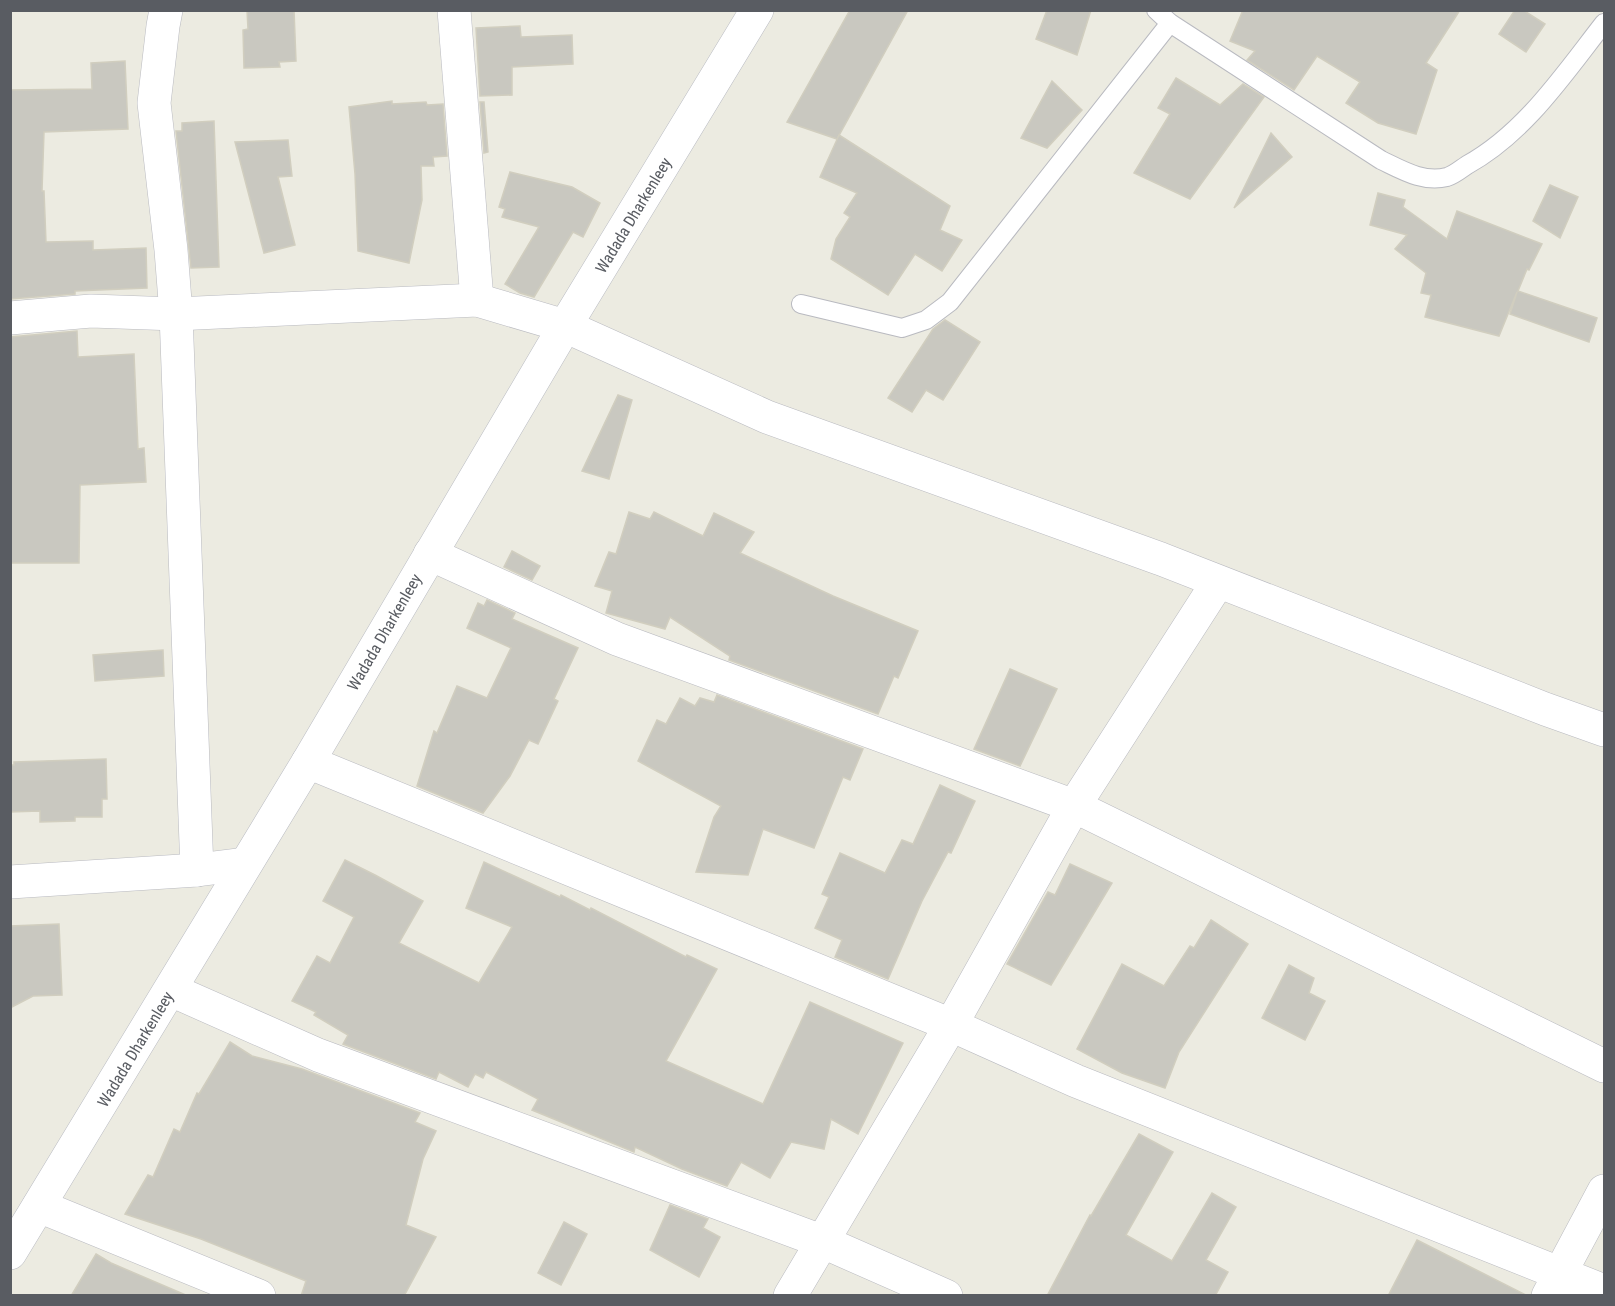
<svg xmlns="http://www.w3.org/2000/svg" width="1615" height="1306" font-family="'Roboto Condensed',sans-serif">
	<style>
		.building { fill: #c9c8c0; stroke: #d1cebf; stroke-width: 1.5 }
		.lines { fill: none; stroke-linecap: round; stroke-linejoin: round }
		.service-casing { stroke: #b9bac0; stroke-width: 20 }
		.minor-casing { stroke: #b9bac0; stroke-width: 34 }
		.secondary-casing { stroke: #babcc3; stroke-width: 34 }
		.service { stroke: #fff; stroke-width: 18 }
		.minor { stroke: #fff; stroke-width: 33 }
		.secondary { stroke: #fff; stroke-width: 33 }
		.labels { text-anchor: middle; stroke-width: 6; stroke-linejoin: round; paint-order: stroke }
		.street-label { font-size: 16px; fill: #595c62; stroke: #fff }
	</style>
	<rect width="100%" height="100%" fill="#ecebe1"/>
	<!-- building -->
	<g class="building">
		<path d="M247 10H294L296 61 279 62 280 67 244 68 243 30 248 29Z"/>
		<path d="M850 10H908L837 139 787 122Z"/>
		<path d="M1047 10H1091L1077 55 1036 39Z"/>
		<path d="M1243 10H1460L1426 63 1437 70 1416 134 1378 123 1346 103 1360 82 1317 56 1294 90 1247 60 1255 51 1230 41Z"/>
		<path d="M1515 10H1523L1545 24 1526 52 1499 34Z"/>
		<path d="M520 26 521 37 572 35 573 64 512 67V95L480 96 476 28Z"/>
		<path d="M125 61 128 129 44 132 42 191H44L46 242 93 241V250L146 248 147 288 75 291V294L10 299V90L92 89 91 63Z"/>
		<path d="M1176 78 1220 105 1243 84 1264 97 1190 199 1134 173 1170 114 1158 108Z"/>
		<path d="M1052 81 1082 110 1047 148 1021 138Z"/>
		<path d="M392 101V104L426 102 427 105 443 104 447 156 433 157 434 166H421L422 200 409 263 358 251 355 174 349 107Z"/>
		<path d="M480 102H484L488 152 484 153Z"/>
		<path d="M214 121 219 267 191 268 176 131H182V123Z"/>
		<path d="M1271 133 1292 157 1234 208Z"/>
		<path d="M839 135 950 206 940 230 962 240 942 271 915 254 888 295 831 259 836 239 850 217 844 213 857 193 820 177Z"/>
		<path d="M288 140 292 176 278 177 295 245 264 253 235 142Z"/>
		<path d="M510 172 572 187 600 203 583 237 573 232 534 297 520 293 505 284 539 227 502 217 505 209 499 207Z"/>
		<path d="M1550 185 1578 197 1560 238 1533 221Z"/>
		<path d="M1378 193 1405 200 1403 207 1447 239 1457 211 1542 244 1529 270 1527 269 1518 291 1597 318 1589 342 1510 314 1517 292 1499 336 1425 317 1431 295 1421 293 1426 273 1395 249 1407 235 1370 225Z"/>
		<path d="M945 320 980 342 943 400 926 390 912 412 888 398 933 329Z"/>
		<path d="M77 331 78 357 134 354 138 449 144 448 146 482 80 485 79 563H10V337Z"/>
		<path d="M618 395 632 400 609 479 582 471Z"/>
		<path d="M629 512 650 519 654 512 703 536 714 513 754 532 740 553 833 596 918 631 898 678 894 676 878 714 729 660 730 656 670 617 665 629 606 613 612 591 595 586 609 552 616 554Z"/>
		<path d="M512 551 540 566 532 580 504 567Z"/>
		<path d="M487 600 515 613 512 619 578 648 554 699 558 701 538 744 529 740 510 776 483 813 417 786 434 731 437 733 457 686 487 698 511 648 467 628 478 603 484 606Z"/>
		<path d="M163 650 164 676 95 681 93 655Z"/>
		<path d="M1010 669 1057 689 1020 766 974 749Z"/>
		<path d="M717 695 863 749 850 780 843 777 814 848 763 829 748 875 696 872 714 817 721 806 638 761 657 720 666 724 680 698 695 706 700 698 714 702Z"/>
		<path d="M106 759 107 799H102V817H75V821L40 822V811L10 812V765H14V762Z"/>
		<path d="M940 785 975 801 951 853 948 852 922 901 888 979 835 957 842 940 815 928 829 897 822 894 840 853 885 873 902 840 913 844Z"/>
		<path d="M345 860 375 875 423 901 399 943 479 983 512 927 466 908 484 862 560 897 561 895 590 910 591 908 686 957 687 955 717 969 666 1061 763 1104 810 1002 903 1043 858 1134 831 1119 824 1149 791 1142 770 1178 741 1162 727 1186 682 1169 635 1147 634 1152 532 1110 538 1099 486 1072 483 1078 475 1074 468 1087 439 1072 436 1079 343 1044 348 1035 314 1015 316 1012 292 1001 317 956 330 963 354 917 323 901Z"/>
		<path d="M1070 864 1112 883 1051 985 1007 964 1048 892 1055 895Z"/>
		<path d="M1211 920 1248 944 1179 1052 1165 1088 1122 1073 1077 1049 1122 964 1164 986 1190 946 1194 948Z"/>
		<path d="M59 924 62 995 33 996 10 1008V926Z"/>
		<path d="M1289 965 1314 978 1309 993 1325 1001 1305 1040 1262 1018Z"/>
		<path d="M230 1042 252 1056 302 1069 420 1113 415 1122 436 1131 423 1159 406 1225 436 1237 404 1296H301L306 1281 201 1239 125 1214 148 1175 153 1177 174 1129 180 1132 197 1093 199 1094Z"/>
		<path d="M1139 1134 1173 1152 1126 1235 1172 1261 1212 1193 1236 1207 1206 1260 1228 1272 1215 1296H1047L1090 1215 1091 1216Z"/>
		<path d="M670 1205 708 1219 703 1228 720 1237 699 1277 650 1250Z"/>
		<path d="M564 1222 587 1234 561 1285 538 1273Z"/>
		<path d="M1417 1240 1528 1296H1388Z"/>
		<path d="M96 1254 111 1263 188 1296H71Z"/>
	</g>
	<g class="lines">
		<defs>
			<g id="service">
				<path d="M1156 10 1170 23 1381 160C1402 170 1423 183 1447 177 1454 175 1461 169 1467 165 1525 133 1564 74 1604 23"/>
				<path d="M801 304 902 328 926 320 950 302 1170 23"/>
			</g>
			<g id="minor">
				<path d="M166 10 163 26 154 103 171 250 176 314 197 870"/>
				<path d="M454 10 477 300"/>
				<path d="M10 318 91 311 176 314 477 300 565 326 767 417 1161 559 1545 709 1604 730"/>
				<path d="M430 554 617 639 1074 806 1604 1066"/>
				<path d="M308 762 951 1025 1076 1081 1604 1291"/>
				<path d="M10 882 197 870 245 864"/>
				<path d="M171 990 318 1055 821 1241 946 1296"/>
				<path d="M39 1206 259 1296"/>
				<path d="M790 1296 951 1025 1074 806 1218 582"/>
				<path d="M1548 1296 1604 1191"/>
			</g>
			<path id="secondary" d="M10 1253 308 762 565 326 757 10"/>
		</defs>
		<!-- service casing -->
		<use href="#service" class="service-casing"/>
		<!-- minor casing -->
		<use href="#minor" class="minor-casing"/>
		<!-- secondary casing -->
		<use href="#secondary" class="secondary-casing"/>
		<!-- service -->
		<use href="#service" class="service"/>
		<!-- minor -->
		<use href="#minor" class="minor"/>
		<!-- secondary -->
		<use href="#secondary" class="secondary"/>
	</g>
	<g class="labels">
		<!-- street labels -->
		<g class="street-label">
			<text transform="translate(633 215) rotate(-59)" y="6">Wadada Dharkenleey</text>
			<text transform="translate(384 632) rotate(-60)" y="6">Wadada Dharkenleey</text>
			<text transform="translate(135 1049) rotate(-59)" y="6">Wadada Dharkenleey</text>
		</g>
	</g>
	<!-- border -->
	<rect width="1615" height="1306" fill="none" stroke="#595c62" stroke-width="24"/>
</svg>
